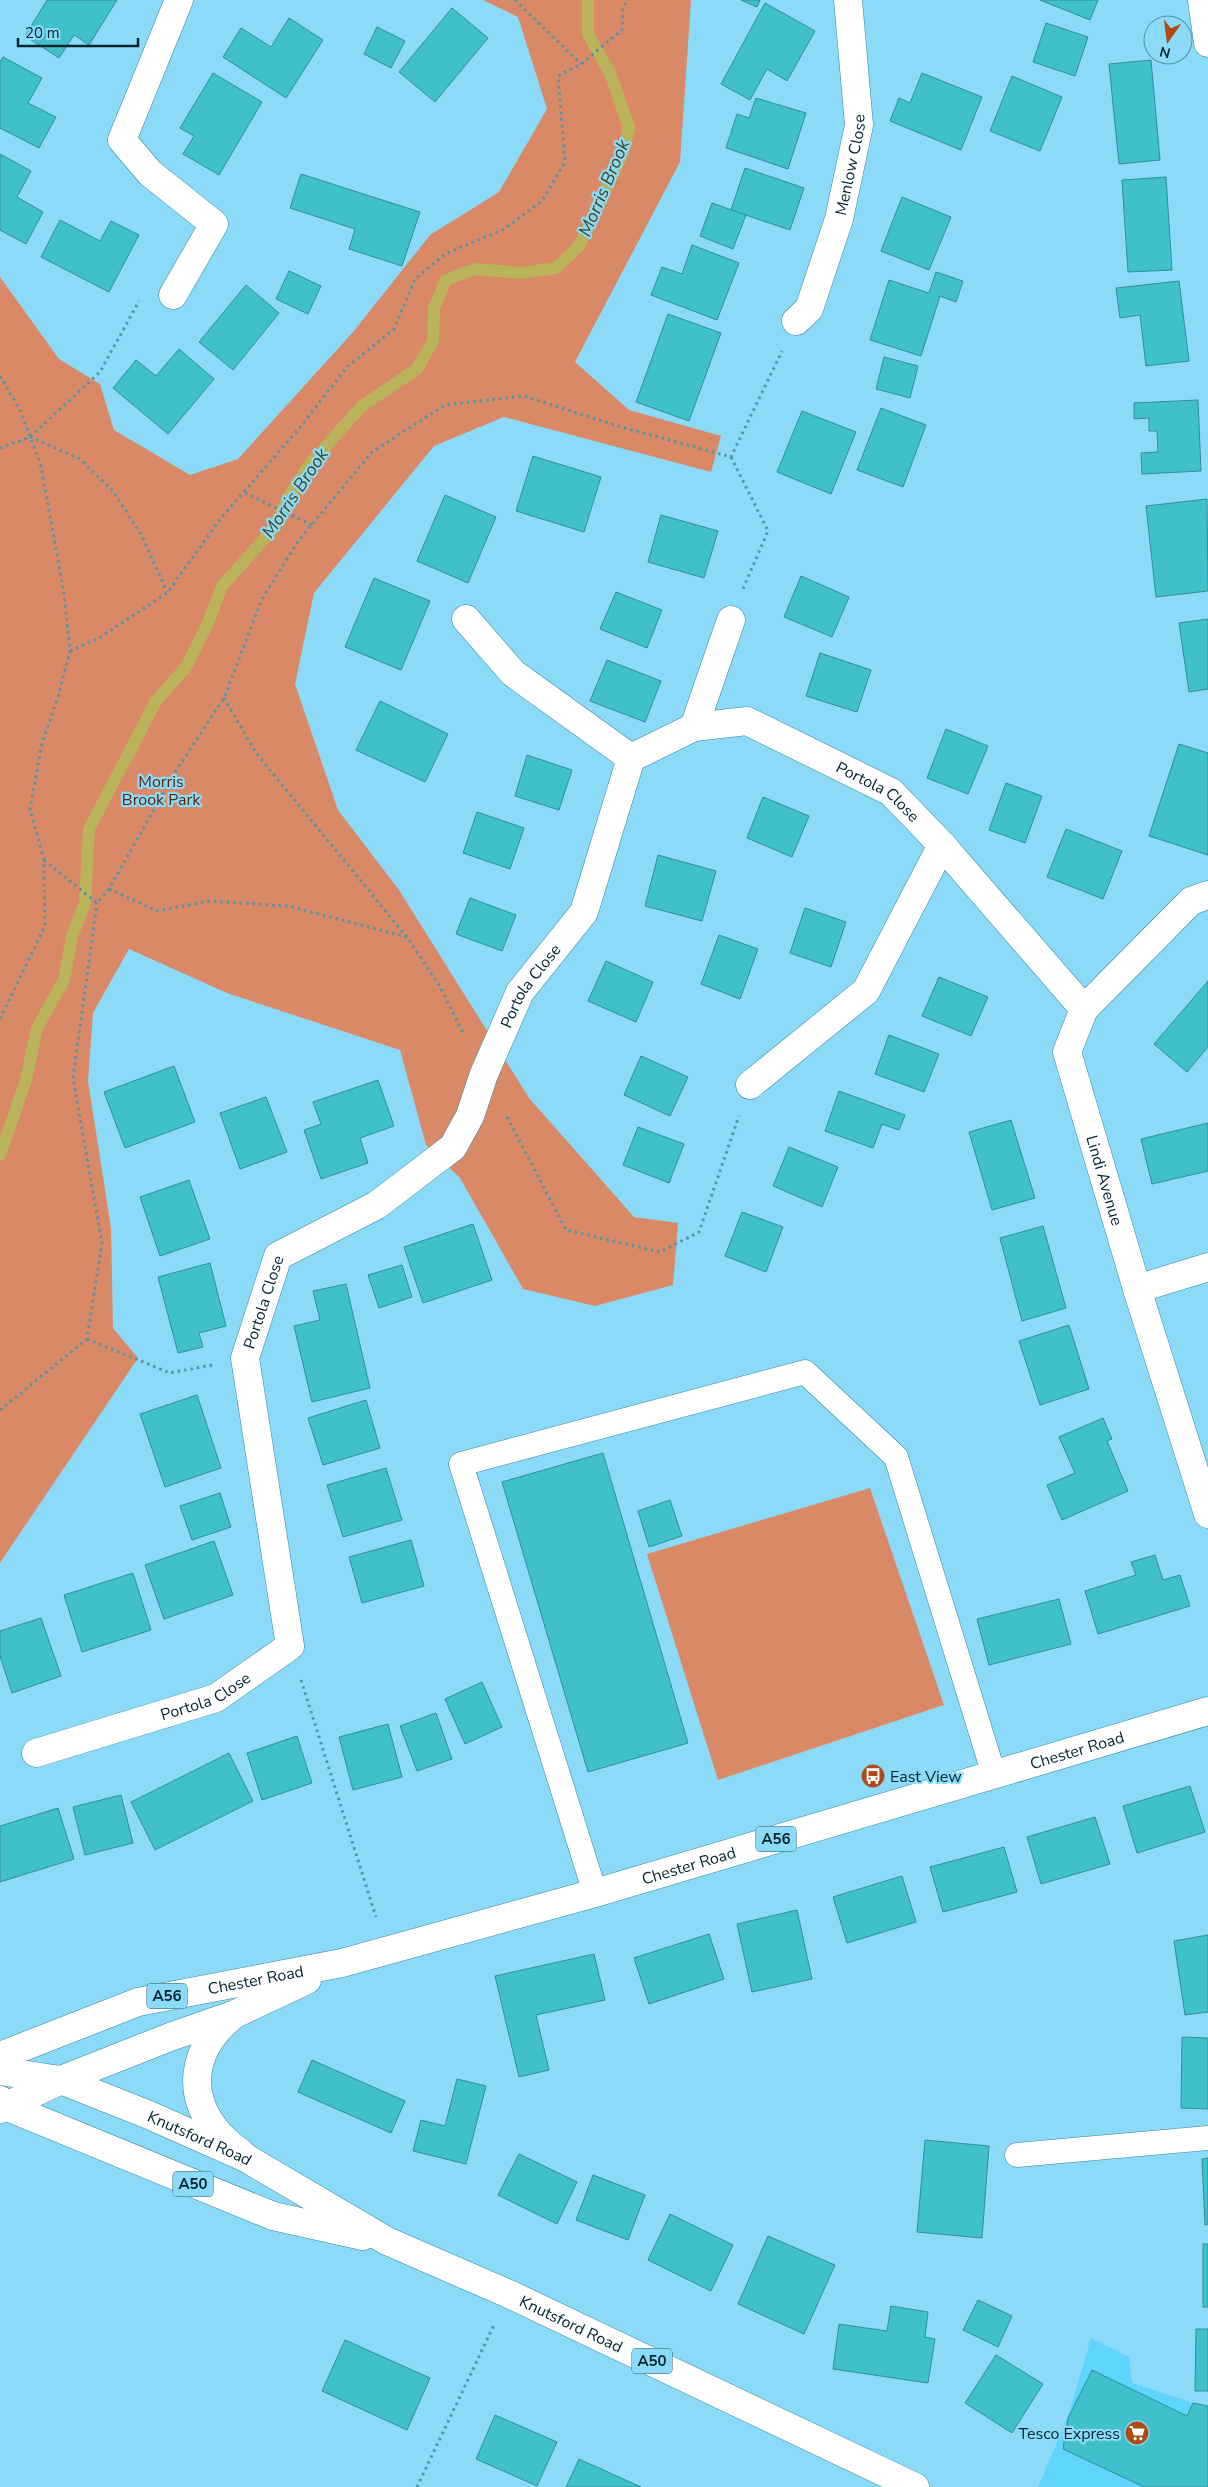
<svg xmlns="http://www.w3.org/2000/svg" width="1208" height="2487" font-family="'Nunito Sans',sans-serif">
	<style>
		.built { fill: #5fd5fe }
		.green { fill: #d98966 }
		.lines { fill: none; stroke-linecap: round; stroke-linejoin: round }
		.stream { stroke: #bbb35a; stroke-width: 12 }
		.building { fill: #40c0cb; stroke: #2f8f98 }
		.lane-casing { stroke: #3485a0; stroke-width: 25 }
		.street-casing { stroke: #3485a0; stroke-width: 29 }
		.primary-casing { stroke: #3485a0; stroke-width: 29 }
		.highway-casing { stroke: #3485a0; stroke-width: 29 }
		.path { stroke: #5593a9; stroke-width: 3; stroke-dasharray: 2.5 4; stroke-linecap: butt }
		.lane { stroke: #fff; stroke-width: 24 }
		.street { stroke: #fff; stroke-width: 28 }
		.primary { stroke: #fff; stroke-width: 28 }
		.highway { stroke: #fff; stroke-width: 28 }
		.labels { text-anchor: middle; stroke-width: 4.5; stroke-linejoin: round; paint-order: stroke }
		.shield { fill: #8bdaf8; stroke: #2a5b6b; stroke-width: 1 }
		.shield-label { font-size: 15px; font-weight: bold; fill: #01242f }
		.street-label { font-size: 16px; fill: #01242f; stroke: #8bdaf8 }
		.park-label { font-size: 16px; fill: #59250b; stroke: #8bdaf8 }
		.poi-label { font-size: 16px; fill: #01242f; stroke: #8bdaf8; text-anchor: start }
		.water-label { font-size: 18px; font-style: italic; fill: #47441d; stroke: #8bdaf8 }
	</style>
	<rect width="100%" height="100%" fill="#8bdaf8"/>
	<!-- built -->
	<path class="built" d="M1091 2338 1129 2357 1132 2383 1193 2403 1208 2406V2487H1038L1068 2417Z"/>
	<!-- green -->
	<g class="green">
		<path d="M483 0H691L680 162 575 362 629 410 721 436 711 472 504 417 434 446 314 593 295 684 338 810 399 890 529 1098 634 1217 678 1223 673 1285 595 1306 523 1289 460 1178 426 1145 400 1050 227 993 129 949 93 1013 88 1081 111 1228 113 1328 138 1358 0 1563V277L59 359 100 384 114 430 190 475 238 459 354 331 430 235 499 192 547 109 518 17Z"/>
		<path d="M870 1488 944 1705 718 1780 647 1554Z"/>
	</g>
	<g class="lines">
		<!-- stream -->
		<path class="stream" d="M0 1155 26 1080 37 1028 64 980 72 936 85 903 89 829 156 701 186 667 208 623 222 586 273 529 287 500 309 465 362 406 417 369 433 341 434 308 446 280 475 269 522 273 556 268 579 246 623 153 629 128 611 75 588 34V0"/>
	</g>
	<!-- building -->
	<g class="building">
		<path d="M47 0H117L89 45 74 35 59 58 25 36Z"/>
		<path d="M741 0H760L757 7Z"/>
		<path d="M1040 0H1098L1090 20Z"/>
		<path d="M765 3 815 31 787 81 767 69 750 100 721 84Z"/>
		<path d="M452 8 488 38 435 102 399 72Z"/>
		<path d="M289 18 323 40 286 98 223 57 241 28 271 47Z"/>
		<path d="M1046 23 1088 37 1075 76 1033 62Z"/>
		<path d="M377 27 405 41 391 68 364 54Z"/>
		<path d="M3 57 42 78 28 103 56 117 39 148 0 128V62Z"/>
		<path d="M1151 60 1160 160 1119 164 1109 64Z"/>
		<path d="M213 73 262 102 219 175 183 154 194 136 180 128Z"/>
		<path d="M922 73 982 97 961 150 890 121 899 98 910 103Z"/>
		<path d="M1012 76 1062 97 1040 151 990 131Z"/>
		<path d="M756 98 806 113 788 169 726 148 737 114 749 118Z"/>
		<path d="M0 154 31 171 17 197 43 212 26 244 0 230Z"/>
		<path d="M745 168 804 188 790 230 731 210Z"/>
		<path d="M301 174 420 212 402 266 349 249 355 229 290 208Z"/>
		<path d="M1166 177 1172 270 1128 272 1122 180Z"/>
		<path d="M902 197 951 217 929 270 881 251Z"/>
		<path d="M712 203 746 215 733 249 700 236Z"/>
		<path d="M60 220 100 241 111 221 139 235 109 292 41 257Z"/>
		<path d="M692 245 739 263 717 320 651 295 662 267 682 274Z"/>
		<path d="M289 271 321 286 308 314 276 299Z"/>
		<path d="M936 272 963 281 956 302 940 296 921 356 870 340 889 280 929 293Z"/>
		<path d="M1179 281 1189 361 1146 366 1140 315 1120 318 1116 288Z"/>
		<path d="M246 285 279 313 233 370 199 342Z"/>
		<path d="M668 314 721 333 689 421 636 402Z"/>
		<path d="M179 349 214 379 168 434 113 388 136 360 156 376Z"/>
		<path d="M884 357 918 366 910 398 876 389Z"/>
		<path d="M1198 400 1201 471 1142 474 1141 453 1158 452 1157 431H1149V418L1134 419V403Z"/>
		<path d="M881 408 926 425 903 487 857 470Z"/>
		<path d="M802 411 856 432 831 494 777 472Z"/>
		<path d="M533 456 601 477 584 532 516 511Z"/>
		<path d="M445 495 496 517 468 583 417 561Z"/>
		<path d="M1207 499 1208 591 1156 597 1146 506Z"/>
		<path d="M661 515 718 531 704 578 648 562Z"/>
		<path d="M801 576 849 597 832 637 784 617Z"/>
		<path d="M374 578 430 601 401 670 345 647Z"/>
		<path d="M616 592 662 610 647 648 600 629Z"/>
		<path d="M1208 619V689L1189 692 1179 623Z"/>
		<path d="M820 653 871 670 857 712 806 696Z"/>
		<path d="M607 660 661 681 645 722 590 701Z"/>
		<path d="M380 701 448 734 425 782 356 750Z"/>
		<path d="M946 729 988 746 968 794 927 778Z"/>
		<path d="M1179 744 1208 753V855L1149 836Z"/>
		<path d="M527 755 572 770 559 810 515 796Z"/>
		<path d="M1006 783 1042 796 1025 843 989 830Z"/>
		<path d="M763 797 809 816 792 857 747 838Z"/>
		<path d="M477 812 524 828 510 869 463 853Z"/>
		<path d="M1066 829 1122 851 1103 899 1047 877Z"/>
		<path d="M658 855 716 871 702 921 645 906Z"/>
		<path d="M470 898 516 915 502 951 456 934Z"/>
		<path d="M805 908 846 922 831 967 790 953Z"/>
		<path d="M719 935 758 949 740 999 701 984Z"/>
		<path d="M606 961 653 982 636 1022 588 1001Z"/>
		<path d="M939 977 988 997 971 1036 922 1016Z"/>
		<path d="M1208 981V1047L1187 1072 1154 1044Z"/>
		<path d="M889 1035 939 1054 924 1092 875 1074Z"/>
		<path d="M641 1056 688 1077 670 1116 624 1095Z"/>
		<path d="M174 1066 195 1122 125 1148 104 1092Z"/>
		<path d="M378 1080 394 1126 360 1138 368 1163 321 1179 304 1130 321 1124 313 1102Z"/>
		<path d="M839 1091 905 1115 899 1130 882 1124 873 1148 825 1131Z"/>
		<path d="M266 1097 287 1152 240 1169 220 1113Z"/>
		<path d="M1011 1120 1035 1198 992 1210 969 1132Z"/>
		<path d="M1208 1123V1171L1152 1184 1141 1139Z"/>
		<path d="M638 1127 684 1144 669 1183 623 1165Z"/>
		<path d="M789 1147 838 1167 822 1207 773 1186Z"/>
		<path d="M189 1180 210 1239 160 1256 140 1197Z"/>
		<path d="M742 1212 783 1227 766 1272 725 1256Z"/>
		<path d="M473 1224 492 1280 423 1303 404 1247Z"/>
		<path d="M1043 1226 1066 1308 1022 1321 1000 1238Z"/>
		<path d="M210 1263 226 1326 199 1333 203 1347 178 1353 158 1277Z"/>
		<path d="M402 1265 412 1297 379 1308 368 1275Z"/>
		<path d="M346 1284 370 1388 312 1402 294 1326 320 1320 313 1291Z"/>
		<path d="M1069 1325 1089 1389 1040 1405 1019 1341Z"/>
		<path d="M197 1395 221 1468 165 1487 140 1414Z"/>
		<path d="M366 1400 380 1448 323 1465 308 1418Z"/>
		<path d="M1103 1418 1112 1439 1107 1441 1128 1491 1062 1520 1047 1485 1075 1473 1059 1437Z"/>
		<path d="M603 1453 688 1743 588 1772 502 1482Z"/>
		<path d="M386 1468 402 1520 343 1537 327 1485Z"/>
		<path d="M220 1493 231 1527 192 1540 180 1506Z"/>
		<path d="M670 1500 682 1536 649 1547 638 1511Z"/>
		<path d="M411 1540 424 1586 362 1603 349 1557Z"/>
		<path d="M214 1541 233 1595 164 1619 145 1565Z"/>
		<path d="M1155 1555 1163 1580 1180 1575 1190 1606 1098 1634 1085 1591 1136 1575 1131 1562Z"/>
		<path d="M133 1573 151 1630 82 1652 64 1595Z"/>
		<path d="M1059 1599 1071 1644 989 1665 977 1619Z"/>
		<path d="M41 1618 61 1676 12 1693 0 1656V1631Z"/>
		<path d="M482 1682 502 1727 465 1744 445 1699Z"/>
		<path d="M436 1713 452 1759 417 1771 400 1726Z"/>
		<path d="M388 1724 402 1777 353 1790 339 1737Z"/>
		<path d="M297 1736 312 1783 262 1800 247 1753Z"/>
		<path d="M229 1753 253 1801 155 1850 131 1802Z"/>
		<path d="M1190 1786 1205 1832 1137 1853 1123 1806Z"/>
		<path d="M121 1795 133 1843 85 1855 73 1807Z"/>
		<path d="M58 1808 74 1859 0 1882V1826Z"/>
		<path d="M1095 1817 1110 1864 1041 1884 1027 1837Z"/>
		<path d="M1004 1847 1017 1892 943 1912 930 1867Z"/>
		<path d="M902 1876 916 1922 847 1943 833 1897Z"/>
		<path d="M797 1910 812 1979 752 1992 737 1924Z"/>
		<path d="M709 1934 724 1979 649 2004 634 1958Z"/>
		<path d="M1208 1935V2012L1185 2015 1174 1941Z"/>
		<path d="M594 1954 605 2000 536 2015 549 2070 519 2077 495 1976Z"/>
		<path d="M1182 2037 1208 2038V2109L1181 2108Z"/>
		<path d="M312 2060 405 2101 391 2133 298 2092Z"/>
		<path d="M457 2079 486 2086 466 2164 413 2151 421 2120 445 2126Z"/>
		<path d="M925 2140 989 2146 982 2238 917 2232Z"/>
		<path d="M519 2154 577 2182 557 2224 498 2195Z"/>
		<path d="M1208 2158V2224L1205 2225 1202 2159Z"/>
		<path d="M593 2175 645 2195 628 2240 576 2220Z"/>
		<path d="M670 2214 733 2245 711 2291 648 2260Z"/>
		<path d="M768 2236 835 2265 804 2334 738 2304Z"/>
		<rect x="1203" y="2244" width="5" height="63"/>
		<path d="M978 2300 1012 2316 998 2347 963 2330Z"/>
		<path d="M891 2306 928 2312 925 2337 935 2339 928 2383 833 2369 839 2324 887 2331Z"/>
		<path d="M1196 2329H1208V2391H1195Z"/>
		<path d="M345 2340 430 2378 407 2430 322 2391Z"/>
		<path d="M996 2355 1043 2384 1012 2433 965 2403Z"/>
		<path d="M1092 2370 1187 2416 1193 2403 1208 2406V2487H1144L1063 2449 1068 2418Z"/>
		<path d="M495 2415 557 2442 537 2486 476 2459Z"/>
		<path d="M579 2459 641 2487H566Z"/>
	</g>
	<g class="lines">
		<defs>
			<g id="lane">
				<path d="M595 1893 461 1464 805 1372 896 1457 994 1775"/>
				<path d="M1017 2155 1208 2138"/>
			</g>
			<g id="street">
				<path d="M1202 0 1208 43"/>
				<path d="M173 295 214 224 150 173 122 140 179 0"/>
				<path id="s1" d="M796 321 809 309 839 219 859 125 848 0"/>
				<path d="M466 619 513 673 631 758"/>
				<path d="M694 727 731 620"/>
				<path id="s2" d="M1208 895 1191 901 1084 1009 1067 1052 1137 1289 1208 1514"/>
				<path d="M750 1085 866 991 942 845"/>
				<path d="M1137 1289 1208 1267"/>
				<path id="s3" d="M36 1753 216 1698 290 1646 245 1358 278 1256 377 1205 453 1147 470 1116 484 1074 520 992 584 912 631 758 694 727 747 721 891 792 942 845 1084 1009"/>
			</g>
			<g id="primary">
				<path d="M230 2018C192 2050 185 2095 219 2134 226 2142 235 2148 243 2155"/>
				<path id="s4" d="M0 2056 138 2002 342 1963 595 1893 1208 1711"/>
				<path d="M0 2109 61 2080 170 2037 233 2015 307 1980"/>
			</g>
			<g id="highway">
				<path id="s5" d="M0 2071 61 2080 149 2115 246 2158 387 2241 509 2294 915 2487"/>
				<path d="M0 2100 5 2106 273 2216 363 2236"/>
			</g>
		</defs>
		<!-- lane casing -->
		<use href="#lane" class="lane-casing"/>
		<!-- street casing -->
		<use href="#street" class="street-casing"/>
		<!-- primary casing -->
		<use href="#primary" class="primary-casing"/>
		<!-- highway casing -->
		<use href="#highway" class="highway-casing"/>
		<!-- path -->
		<g class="path">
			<path d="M515 0 581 64"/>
			<path d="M0 376 21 412 41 466 64 593 70 651 58 697 42 743 30 809 44 860 45 926 0 1019"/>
			<path d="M30 437 80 459 113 491 142 536 167 592"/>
			<path d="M0 448 30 437 100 372 139 301"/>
			<path d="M731 457 768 531 743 589"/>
			<path d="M245 493 312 525"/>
			<path d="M70 651 101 637 167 593 221 518 298 430 347 367 394 329 415 279 445 254 504 229 542 201 565 162 558 76 581 64 622 30 623 8 627 0"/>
			<path d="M224 698 256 753 407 937 439 985 463 1033"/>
			<path d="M44 860 97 903 109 889 174 774 224 698 262 599 299 540 372 452 445 405 524 396 618 426 731 457 782 351"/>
			<path d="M109 889 157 911 209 901 288 906 407 937"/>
			<path d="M507 1117 566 1230 660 1252 699 1232 739 1116"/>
			<path d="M87 1339 170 1373 212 1365"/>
			<path d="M0 1410 87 1339 102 1243 73 1078 97 903"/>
			<path d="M301 1680 376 1917"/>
			<path d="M417 2487 494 2325"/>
		</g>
		<!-- lane -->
		<use href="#lane" class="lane"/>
		<!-- street -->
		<use href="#street" class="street"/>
		<!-- primary -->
		<use href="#primary" class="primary"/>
		<!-- highway -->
		<use href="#highway" class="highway"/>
	</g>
	<!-- icons -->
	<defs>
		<symbol id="bus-disc" viewBox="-11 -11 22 22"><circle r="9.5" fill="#ae4a15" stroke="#8bdaf8"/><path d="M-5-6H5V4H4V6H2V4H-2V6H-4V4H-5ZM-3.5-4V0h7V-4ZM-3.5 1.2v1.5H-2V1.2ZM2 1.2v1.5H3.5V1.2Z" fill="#fff"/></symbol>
		<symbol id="supermarket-disc" viewBox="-11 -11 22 22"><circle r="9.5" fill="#ae4a15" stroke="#8bdaf8"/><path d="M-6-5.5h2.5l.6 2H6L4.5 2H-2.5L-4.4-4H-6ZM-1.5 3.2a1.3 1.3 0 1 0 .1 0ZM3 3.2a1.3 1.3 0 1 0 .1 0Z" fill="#fff"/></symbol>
	</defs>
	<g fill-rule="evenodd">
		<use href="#bus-disc" x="859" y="1762" width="28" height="28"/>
		<use href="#supermarket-disc" x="1123" y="2419" width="28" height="28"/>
	</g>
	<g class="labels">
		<!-- shield labels -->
		<g class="shield">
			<rect x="756" y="1826.5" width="40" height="25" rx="4"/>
			<rect x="147" y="1983.5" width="40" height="25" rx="4"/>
			<rect x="173" y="2171.5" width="40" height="25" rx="4"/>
			<rect x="632" y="2348.5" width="40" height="25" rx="4"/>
		</g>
		<g class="shield-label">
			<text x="776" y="1844">A56</text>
			<text x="167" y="2001">A56</text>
			<text x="193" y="2189">A50</text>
			<text x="652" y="2366">A50</text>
		</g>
		<!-- street labels -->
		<g class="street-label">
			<text dy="6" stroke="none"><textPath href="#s1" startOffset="168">Menlow Close</textPath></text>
			<text dy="6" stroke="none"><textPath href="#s3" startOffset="1590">Portola Close</textPath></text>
			<text dy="6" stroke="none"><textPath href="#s3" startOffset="1064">Portola Close</textPath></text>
			<text dy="6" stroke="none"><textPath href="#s2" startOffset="350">Lindi Avenue</textPath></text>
			<text dy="6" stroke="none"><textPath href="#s3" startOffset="629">Portola Close</textPath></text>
			<text dy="6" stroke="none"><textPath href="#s3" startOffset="179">Portola Close</textPath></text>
			<text dy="6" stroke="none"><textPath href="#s4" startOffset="1121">Chester Road</textPath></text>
			<text dy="6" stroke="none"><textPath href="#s4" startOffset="716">Chester Road</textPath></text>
			<text dy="6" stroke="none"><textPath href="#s4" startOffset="268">Chester Road</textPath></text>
			<text dy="6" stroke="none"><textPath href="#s5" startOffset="212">Knutsford Road</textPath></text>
			<text dy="6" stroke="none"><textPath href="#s5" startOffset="628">Knutsford Road</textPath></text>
		</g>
		<!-- park labels -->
		<g class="park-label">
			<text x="161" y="787">Morris<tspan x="161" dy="18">Brook Park</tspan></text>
		</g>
		<!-- poi labels -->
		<g class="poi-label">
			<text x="890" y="1782">East View</text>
			<text x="1120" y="2439" text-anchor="end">Tesco Express</text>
		</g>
		<!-- water labels -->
		<g class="water-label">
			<text transform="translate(604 188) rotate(-67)" y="6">Morris Brook</text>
			<text transform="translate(295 493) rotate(-56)" y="6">Morris Brook</text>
		</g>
	</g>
	<!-- north arrow -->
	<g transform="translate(1168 40) rotate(194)"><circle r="24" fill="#8bdaf8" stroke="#5491a8"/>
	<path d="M0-4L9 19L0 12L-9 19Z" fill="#ae4a15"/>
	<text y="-8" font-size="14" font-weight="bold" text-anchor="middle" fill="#01242f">N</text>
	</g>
	<!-- scale -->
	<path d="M18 38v8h120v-8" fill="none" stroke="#01242f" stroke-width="2.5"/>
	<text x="25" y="38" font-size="15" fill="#01242f" stroke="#8bdaf8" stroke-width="4" paint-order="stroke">20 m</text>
</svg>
